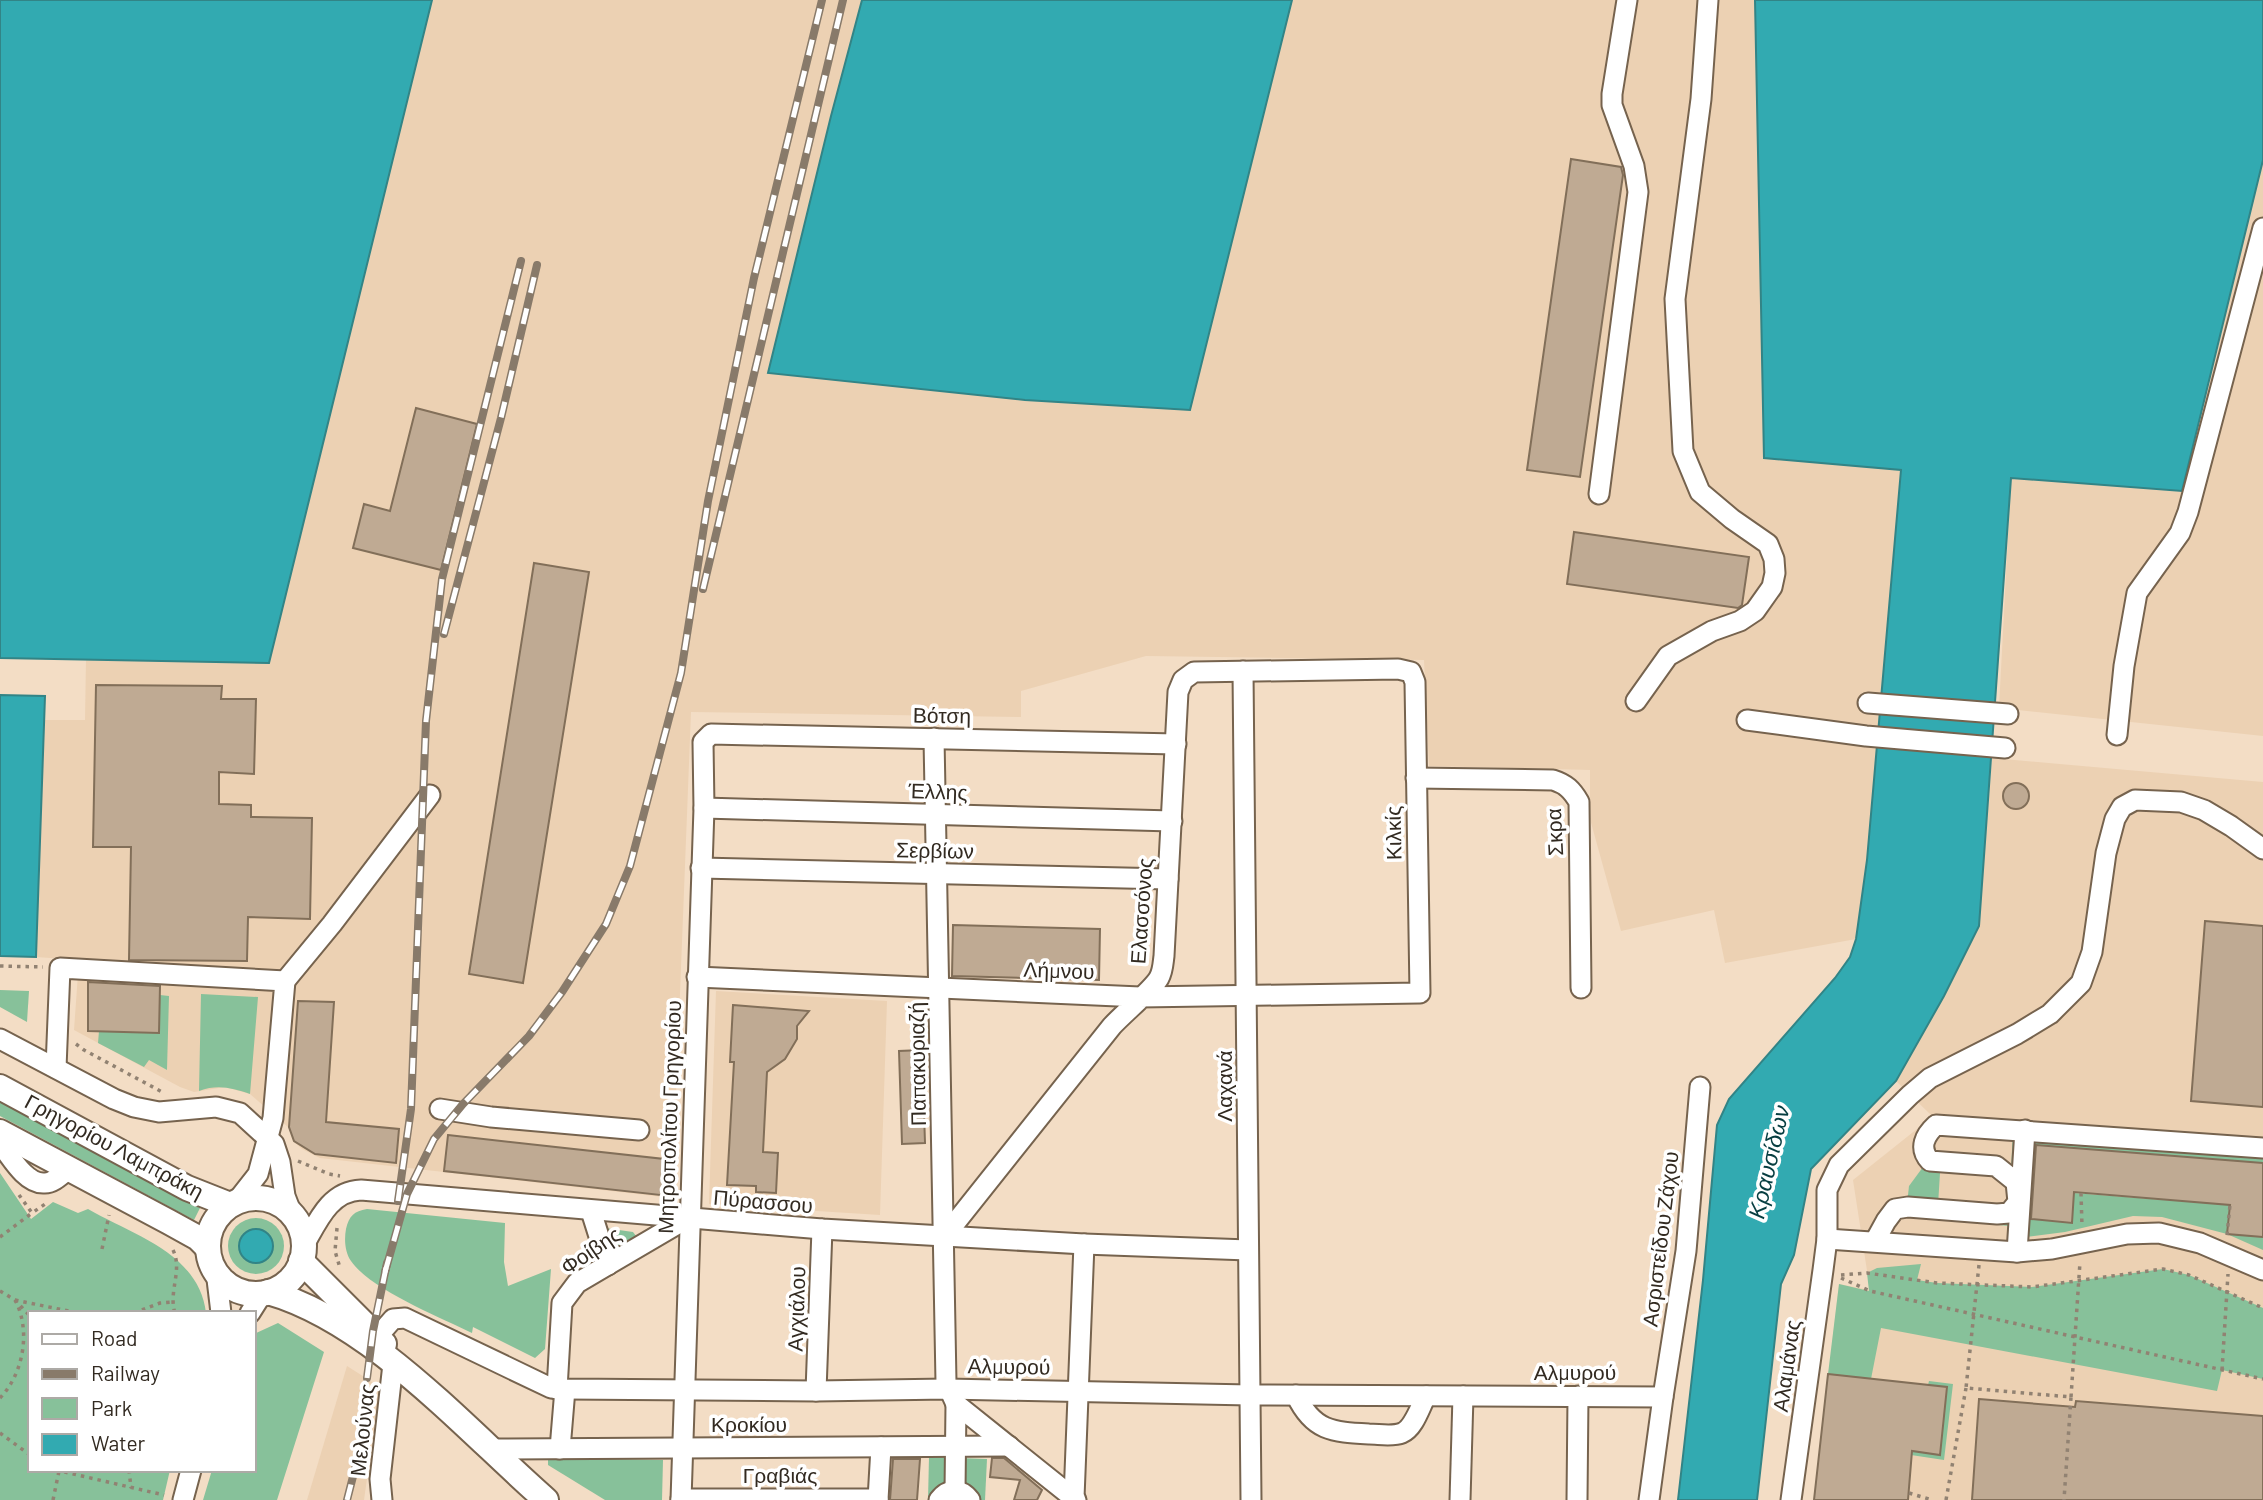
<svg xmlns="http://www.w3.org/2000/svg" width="2263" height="1500" font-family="Barlow,sans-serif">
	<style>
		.built { fill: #ecd1b3 }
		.green { fill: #87c19a }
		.water { fill: #32aab1; stroke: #328486; stroke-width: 2 }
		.building { fill: #bfaa93; stroke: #826f59; stroke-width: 2 }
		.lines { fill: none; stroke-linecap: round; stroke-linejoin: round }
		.minor-casing { stroke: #76634e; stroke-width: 23 }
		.major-casing { stroke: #76634e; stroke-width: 28 }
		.path { stroke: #918272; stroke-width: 3.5; stroke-dasharray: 3.5 5; stroke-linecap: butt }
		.minor { stroke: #fff; stroke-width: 19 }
		.major { stroke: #fff; stroke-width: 24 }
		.rail-casing { stroke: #887a6a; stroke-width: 8 }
		.rail { stroke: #fff; stroke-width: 5; stroke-dasharray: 16; stroke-linecap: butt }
		.labels { text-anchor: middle; stroke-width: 7; stroke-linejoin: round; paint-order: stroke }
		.street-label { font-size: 21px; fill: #322a21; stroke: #fff }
		.water-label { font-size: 23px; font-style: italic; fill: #073e41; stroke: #fff }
	</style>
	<rect width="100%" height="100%" fill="#f3ddc5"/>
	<!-- built -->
	<g class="built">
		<path d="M432 0H862L831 116 768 373 1025 400 1190 410 1292 0H1755L1764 458 1901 469 1867 860 1856 939 1725 963 1714 910 1621 931 1590 819V770L1429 766 1424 660 1146 656 1021 691V717L691 712 672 1198 320 1158 302 1149 294 1142 288 1127 250 1094 225 1087 194 1092 180 1087 74 1030 79 960 36 957 45 720H85L86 659 269 663Z"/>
		<path d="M2263 160V736L1999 708 2011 478 2182 490Z"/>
		<path d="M1992 758 2263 782V1140L1931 1115 1896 1081 1943 996 1979 926Z"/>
		<path d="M716 991 887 1001 880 1215 709 1204Z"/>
		<path d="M1932 1117 2263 1142V1500H1814L1839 1284 1870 1290 1853 1180Z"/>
		<path d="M347 1366 380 1387 364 1500H307Z"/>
	</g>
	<!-- green -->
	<g class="green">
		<path d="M0 990 29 991 27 1022 0 1007Z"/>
		<path d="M201 994 258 997 250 1094C232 1088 218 1084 199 1091Z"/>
		<path d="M160 995 169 996 167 1070 149 1060 144 1067 98 1043 99 1031 158 1033Z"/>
		<path d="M0 1101 200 1208 194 1220 0 1116Z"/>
		<path d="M2013 1129 2263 1148V1163L2035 1145 2029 1219 2071 1222 2074 1193 2230 1205 2228 1234 2263 1237V1250L2227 1234 2162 1217 2133 1216 2065 1232 2018 1238 2019 1227 1998 1225 1997 1214 2009 1213Z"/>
		<path d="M1923 1167 1940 1173 1938 1205 1907 1204 1909 1186Z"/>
		<path d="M0 1173 31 1219 53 1202 78 1213 88 1209C133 1235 199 1253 206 1313H30V1470H170L163 1500H0Z"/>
		<path d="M367 1209 505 1223 504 1262 508 1286 551 1269 545 1349 535 1358 473 1327 472 1333C440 1317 371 1290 351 1261 345 1252 344 1240 346 1229 349 1216 354 1211 367 1209Z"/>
		<circle cx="256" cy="1246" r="28"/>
		<path d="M605 1228 633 1232 636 1236 613 1248Z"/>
		<path d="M1921 1264 1917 1280 1937 1283 2032 1287 2163 1269 2189 1275 2263 1308V1379L2222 1370 2217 1391 1881 1328 1871 1379 1828 1374 1839 1284 1869 1291 1867 1273 1877 1268Z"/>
		<path d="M278 1323 324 1352 277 1500H203L212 1470H254V1334Z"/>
		<path d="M1929 1381 1953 1384 1944 1460 1911 1455 1912 1451 1940 1454 1947 1387 1928 1385Z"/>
		<path d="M929 1457 987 1459 985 1500H928Z"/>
		<path d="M548 1458 663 1460 662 1500H605L548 1465Z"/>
	</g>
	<!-- water -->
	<g class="water">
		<path d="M0 0H432L269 663 0 658Z"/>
		<path d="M862 0H1292L1190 410 1025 400 768 373 831 116Z"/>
		<path d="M1755 0H2263V160L2182 491 2011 478 1979 926 1944 996 1896 1081 1811 1169 1794 1255 1781 1284 1757 1500H1678L1703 1280 1717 1125 1729 1099 1835 978 1850 957 1856 939 1867 860 1901 470 1764 458Z"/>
		<path d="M0 695 45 696 36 957 0 956Z"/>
		<circle cx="256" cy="1246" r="17"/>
	</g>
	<!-- building -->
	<g class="building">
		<path d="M1571 159 1621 167 1623 175 1580 477 1527 470Z"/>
		<path d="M416 408 477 424 441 570 353 548 364 504 390 511Z"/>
		<path d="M1574 532 1749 557 1742 605 1738 608 1567 584Z"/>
		<path d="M534 563 589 572 523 983 469 974Z"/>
		<path d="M96 685 222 686 221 699H256L254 774 219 772V804L251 805V817L312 818 310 919 248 917 247 961 129 960 131 847H93Z"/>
		<circle cx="2016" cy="796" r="13"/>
		<path d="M2205 921 2263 926V1107L2191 1101Z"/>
		<path d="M953 925 1100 929 1099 980 952 976Z"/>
		<path d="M88 982 160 986 159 1033 88 1031Z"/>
		<path d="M298 1001 334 1002 326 1122 399 1129 396 1163 315 1154 294 1141 289 1127Z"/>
		<path d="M733 1005 809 1011 797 1026V1039L785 1059 767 1072 763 1152 778 1153 776 1193 756 1192V1186L727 1185 734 1062H730Z"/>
		<path d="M922 1050 925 1143 902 1144 899 1051Z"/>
		<path d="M448 1135 673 1160 669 1196 444 1171Z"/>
		<path d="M2036 1145 2263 1163V1237L2227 1234 2230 1205 2074 1192 2072 1223 2031 1219Z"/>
		<path d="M1828 1374 1947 1387 1940 1455 1912 1451 1908 1500H1814Z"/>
		<path d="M1979 1399 2075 1407 2076 1401 2263 1416V1500H1972Z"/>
		<path d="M992 1458H1004L1042 1490 1037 1500H1014L1020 1480 990 1477Z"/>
		<path d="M893 1459H920L917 1500H890Z"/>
	</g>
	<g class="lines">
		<defs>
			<g id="minor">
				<path d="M1599 494 1638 192 1634 166 1612 105V94L1627 0"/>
				<path d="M1243 671 1251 1500"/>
				<path d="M1636 701 1668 656 1712 631 1740 621 1755 611 1772 587 1775 573 1774 559 1768 544 1732 519 1700 492 1683 451 1675 299 1701 99 1708 0"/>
				<path d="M1868 703 2008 714"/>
				<path d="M1747 720 1866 736 2005 748"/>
				<path d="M2117 735 2124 666 2137 593 2180 533 2188 512 2263 228"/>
				<path d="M934 738 946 1382 956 1404 1076 1500"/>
				<path d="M1416 778 1553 780C1566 784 1572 790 1579 802L1581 988"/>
				<path d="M704 808 1172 821"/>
				<path d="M701 868 1168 879"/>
				<path d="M697 977 1140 997 1420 993 1415 682 1411 672 1398 669 1194 672 1183 680 1178 692 1164 956C1163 963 1163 971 1159 978 1153 989 1123 1014 1112 1026L944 1237"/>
				<path d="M285 981 332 924 430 795"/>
				<path d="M0 1039 114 1099 134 1107 159 1112 216 1107 240 1113 274 1144 280 1162 285 1196 293 1217"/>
				<path d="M56 1068 60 968 285 981 273 1118 258 1174 236 1202"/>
				<path d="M440 1109 491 1117 639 1130"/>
				<path d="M0 1143C10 1156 26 1185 45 1183 54 1183 62 1174 69 1169"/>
				<path d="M591 1211 608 1265"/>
				<path d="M1827 1239 2017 1252 2052 1249 2127 1234 2159 1233 2200 1243 2263 1270"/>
				<path d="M1875 1241 1886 1221 1895 1209 1908 1207 1997 1214 2009 1213 2018 1202 2016 1182 1996 1166 1930 1161C1918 1148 1925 1135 1936 1125L2263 1148"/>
				<path d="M303 1247C317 1223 329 1191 361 1190L822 1229 1084 1244 1248 1250"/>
				<path d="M2017 1252 2025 1130"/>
				<path d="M216 1271 221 1313"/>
				<path d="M250 1313 262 1294"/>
				<path d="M378 1336 393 1319 405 1318 551 1388 565 1389 816 1391 947 1389 1250 1395 1663 1397"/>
				<path d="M557 1389 562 1303 577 1283 686 1219"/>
				<path d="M816 1391 822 1229"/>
				<path d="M1296 1395C1313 1431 1332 1432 1369 1434 1379 1434 1392 1437 1402 1433 1414 1428 1420 1407 1426 1396"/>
				<path d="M489 1449 1009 1446"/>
				<path d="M560 1449 565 1389"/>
				<path d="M955 1491 956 1404"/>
				<path d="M1074 1498 1084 1244"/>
				<path d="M681 1499H878"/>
				<path d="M183 1500 191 1470"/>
				<path d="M382 1500 380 1479 393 1364"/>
				<path d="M681 1500 704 808 703 742 711 734 1176 744"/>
				<path d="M878 1500 881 1447"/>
				<path d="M939 1500C948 1488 961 1488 970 1500"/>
				<path d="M1460 1500 1463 1396"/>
				<path d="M1577 1500 1578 1396"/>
				<path d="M1649 1500 1663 1397 1686 1251 1700 1087"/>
				<path d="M1791 1500 1823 1270 1827 1239V1190L1839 1165 1910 1095 1930 1078 2017 1034 2050 1014 2081 983 2092 952 2106 853 2115 819 2122 807 2135 800 2181 802 2204 810 2231 826 2263 849"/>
			</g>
			<g id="major">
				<path d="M0 1087 187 1188 230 1205"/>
				<path d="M0 1132 169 1222 198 1238 208 1248"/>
				<circle cx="256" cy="1246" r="48"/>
				<path d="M301 1261 384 1344"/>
				<path d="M268 1292C371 1321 466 1430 546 1500"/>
			</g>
		</defs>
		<!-- minor casing -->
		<use href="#minor" class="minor-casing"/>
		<!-- major casing -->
		<use href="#major" class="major-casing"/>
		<!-- path -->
		<g class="path">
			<path d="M0 966 43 967"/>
			<path d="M76 1044 84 1050 164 1093"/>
			<path d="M298 1161 329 1174 340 1176"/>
			<path d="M2081 1193 2082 1226"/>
			<path d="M19 1195 32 1213 48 1202"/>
			<path d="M337 1228 335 1251 340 1268"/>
			<path d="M2227 1235 2230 1205"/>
			<path d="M0 1237 32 1213"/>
			<path d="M102 1249 109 1215"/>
			<path d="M173 1250C183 1270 168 1292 175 1313"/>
			<path d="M1979 1265 1966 1388 2071 1397 2064 1500"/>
			<path d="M1841 1275 1867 1273 1937 1283 2032 1287 2163 1269 2189 1275 2263 1308"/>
			<path d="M1841 1278 1870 1291 2263 1379"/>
			<path d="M1659 1289 1663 1250 1667 1246"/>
			<path d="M0 1291 15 1300 30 1316"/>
			<path d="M15 1300 78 1313"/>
			<path d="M134 1313 160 1303 173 1302"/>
			<path d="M2222 1370 2228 1274"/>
			<path d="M2071 1397 2080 1262"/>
			<path d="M0 1398C24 1373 31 1330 15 1300"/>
			<path d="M0 1433 30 1455"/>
			<path d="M56 1470 164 1495"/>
			<path d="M129 1470 131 1488"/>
			<path d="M1909 1493 1932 1500"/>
			<path d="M53 1500 59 1471"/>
			<path d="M1946 1500 1966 1388"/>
		</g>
		<!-- minor -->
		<use href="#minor" class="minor"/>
		<!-- major -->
		<use href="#major" class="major"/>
		<defs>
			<g id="rail">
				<path d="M703 589 843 0"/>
				<path d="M444 634 501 418 537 265"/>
				<path d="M398 1201 411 1109 426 721 442 579 521 261"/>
				<path d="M385 1272 407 1194 434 1139 463 1104 529 1036 562 992 606 924 630 866 681 673 708 501 754 278 822 0"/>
				<path d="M367 1378 373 1331 387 1263"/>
				<path d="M347 1500 360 1449"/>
			</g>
		</defs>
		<!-- rail casing -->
		<use href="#rail" class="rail-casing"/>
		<!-- rail -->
		<use href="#rail" class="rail"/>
	</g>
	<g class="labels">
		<!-- street labels -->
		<g class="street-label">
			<text transform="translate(942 716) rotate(1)" y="7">Βότση</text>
			<text transform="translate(938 792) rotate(2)" y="7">Έλλης</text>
			<text transform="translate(1555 832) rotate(-93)" y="7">Σκρα</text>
			<text transform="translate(1394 833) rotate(-91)" y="7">Κιλκίς</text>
			<text transform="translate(935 851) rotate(1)" y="7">Σερβίων</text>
			<text transform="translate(1142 911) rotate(-86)" y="7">Ελασσόνος</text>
			<text transform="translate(1059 971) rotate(2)" y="7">Λήμνου</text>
			<text transform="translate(918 1064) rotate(-91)" y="7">Παπακυριαζή</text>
			<text transform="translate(1225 1086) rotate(-90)" y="7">Λαχανά</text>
			<text transform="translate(670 1117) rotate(-88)" y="7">Μητροπολίτου Γρηγορίου</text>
			<text transform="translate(114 1147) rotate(28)" y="7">Γρηγορίου Λαμπράκη</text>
			<text transform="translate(763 1202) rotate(5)" y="7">Πύρασσου</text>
			<text transform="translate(1661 1239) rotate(-83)" y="7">Ασριστείδου Ζάχου</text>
			<text transform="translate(591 1251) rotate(-34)" y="7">Φοίβης</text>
			<text transform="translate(797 1309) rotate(-88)" y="7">Αγχιάλου</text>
			<text transform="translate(1787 1366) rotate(-82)" y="7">Αλαμάνας</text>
			<text transform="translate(1009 1367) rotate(1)" y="7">Αλμυρού</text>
			<text x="1575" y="1380">Αλμυρού</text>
			<text x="749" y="1432">Κροκίου</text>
			<text transform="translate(363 1430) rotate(-84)" y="7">Μελούνας</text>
			<text x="780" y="1483">Γραβιάς</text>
		</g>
		<!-- water labels -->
		<g class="water-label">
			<text transform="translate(1769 1162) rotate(-77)" y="8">Κραυσίδων</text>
		</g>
	</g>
	<!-- legend -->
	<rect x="28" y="1311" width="228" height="161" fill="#ffffff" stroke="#adaaa6" stroke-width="2"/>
	<rect x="42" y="1334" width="35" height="10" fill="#ffffff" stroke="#adaaa6" stroke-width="2"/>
	<text x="91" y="1346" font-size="21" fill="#322a21">Road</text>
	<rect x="42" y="1369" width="35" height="10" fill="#887a6a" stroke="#adaaa6" stroke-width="2"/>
	<text x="91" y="1381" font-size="21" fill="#322a21">Railway</text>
	<rect x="42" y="1398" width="35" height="21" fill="#87c19a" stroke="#adaaa6" stroke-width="2"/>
	<text x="91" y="1416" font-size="21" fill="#322a21">Park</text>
	<rect x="42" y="1434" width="35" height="21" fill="#32aab1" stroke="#adaaa6" stroke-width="2"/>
	<text x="91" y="1451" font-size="21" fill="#322a21">Water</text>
</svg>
